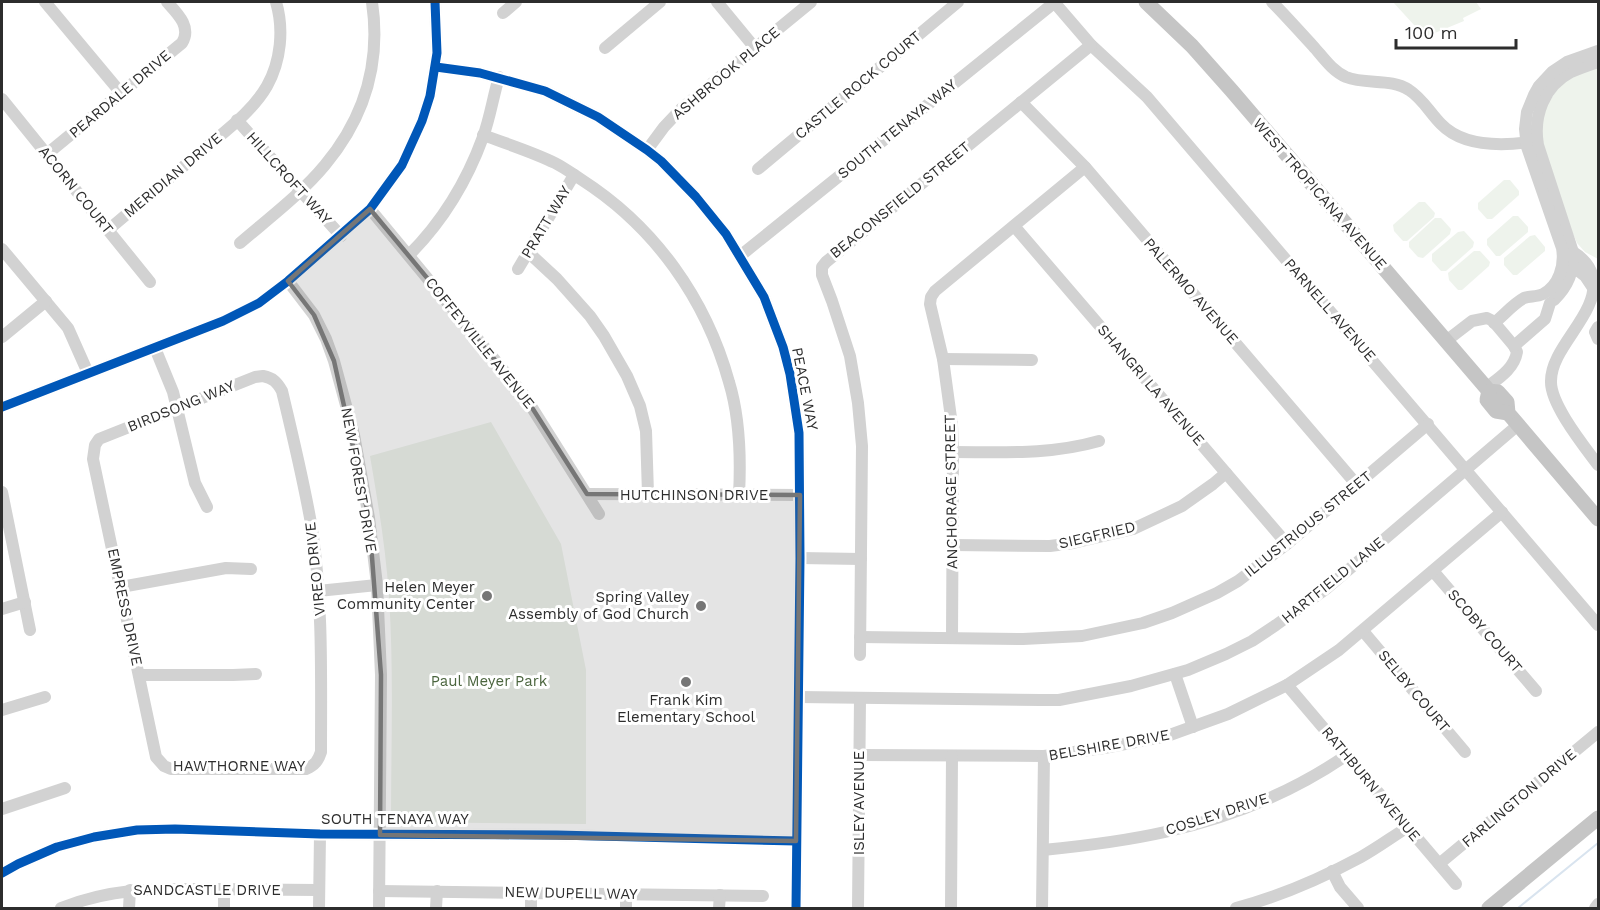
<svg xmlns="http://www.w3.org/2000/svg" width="1600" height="910" font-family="'Work Sans',sans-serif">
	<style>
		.green { fill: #eef3ec }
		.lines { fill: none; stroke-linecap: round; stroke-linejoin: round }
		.stream { stroke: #d9e4ef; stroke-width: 2 }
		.minor { stroke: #d2d2d2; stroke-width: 12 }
		.major { stroke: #c5c5c5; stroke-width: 15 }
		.cycleway-casing { stroke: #fff; stroke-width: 13 }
		.cycleway { stroke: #0057b8; stroke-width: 9 }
		.marked { fill: #767676; fill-opacity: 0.2; stroke: #767676; stroke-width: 4.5; stroke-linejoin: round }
		.poi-dot { fill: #767676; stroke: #fff; stroke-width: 2 }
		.labels { text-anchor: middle; stroke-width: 6; stroke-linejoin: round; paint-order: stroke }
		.street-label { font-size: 15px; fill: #2d2d2d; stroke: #fff }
		.poi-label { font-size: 15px; fill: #2d2d2d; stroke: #fff; text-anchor: end }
		.park-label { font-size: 15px; fill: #4b653e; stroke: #fff }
	</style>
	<rect width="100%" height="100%" fill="#fff"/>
	<!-- green -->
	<g class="green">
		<path d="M1393 2H1476L1481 9 1463 18 1464 21 1425 37Z"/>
		<path d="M1598 67V259L1585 252 1577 243 1570 227 1541 141 1542 112 1561 84 1581 72Z"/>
		<path d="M1504 180H1510L1519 191V195L1492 219H1487L1478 209V203Z"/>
		<path d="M1419 202H1425L1435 213 1434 217 1407 241H1403L1394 231 1393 225Z"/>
		<path d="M1513 216H1518L1528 227V232L1500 256H1496L1487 245V239Z"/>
		<path d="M1435 218H1441L1451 229 1450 234 1423 258 1418 257 1409 247V242Z"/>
		<path d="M1464 231 1474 242 1473 247 1446 271H1441L1432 261V254L1458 232Z"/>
		<path d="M1535 235 1545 247V251L1517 275H1513L1504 265V258L1530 236Z"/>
		<path d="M1474 251H1480L1490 262 1489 266 1462 290H1458L1449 280 1448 273Z"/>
		<path d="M491 422 561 544 586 670V824L391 822C391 747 394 672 389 597 386 549 378 503 370 456Z"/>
	</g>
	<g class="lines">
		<!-- stream -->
		<path class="stream" d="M1518 908 1598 843"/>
		<!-- minor -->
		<g class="minor">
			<path d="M45 2 121 93"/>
			<path d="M717 2 755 48"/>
			<path d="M1054 2 1091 45 1147 97 1598 625"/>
			<path d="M1272 2C1286 16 1299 31 1313 46 1323 57 1332 71 1346 77 1366 85 1391 78 1409 90 1422 98 1430 113 1441 124 1464 148 1506 146 1537 141"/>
			<path d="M503 13 516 2"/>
			<path d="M605 48 660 2"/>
			<path d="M436 67 480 73 545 91 598 117 647 150 661 161 696 197 726 234 764 297 783 347 790 374 799 433 800 558 796 908"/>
			<path d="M2 99 150 282"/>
			<path d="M1021 102 1085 167 1357 485"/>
			<path d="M237 120 341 236"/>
			<path d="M483 135C507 144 533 152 555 163 565 168 574 175 582 180 655 227 706 299 729 382 740 418 741 457 739 495"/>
			<path d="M647 150 664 127 681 109 811 2"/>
			<path d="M47 154 182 43C192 27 177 13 167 2"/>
			<path d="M758 169 958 2"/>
			<path d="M370 209 524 395 599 514"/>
			<path d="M1014 226 1287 544"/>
			<path d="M108 230C140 203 171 177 203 150 225 131 252 112 267 86 281 61 284 29 276 2"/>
			<path d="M240 243C269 218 301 194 325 165 365 117 381 63 372 2"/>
			<path d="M2 249 68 328 88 373"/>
			<path d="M528 252 557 279 590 316 604 336 627 376 640 406 646 431 648 494"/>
			<path d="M409 255C442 222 467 181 483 137 490 118 493 97 499 77"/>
			<path d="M740 256 1055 2"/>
			<path d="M518 269 574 175"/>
			<path d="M288 281 314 315 326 339 334 361 354 435 369 518 377 585 381 675 379 908"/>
			<path d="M1595 291 1585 276 1563 259 1573 252C1583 258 1590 266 1593 277 1600 314 1551 346 1551 381 1550 404 1584 446 1598 465"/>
			<path d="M1554 300C1568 286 1574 272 1573 252L1538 145C1533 116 1544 86 1571 72 1580 68 1589 65 1598 62"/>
			<path d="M1494 323C1503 316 1513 304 1524 298 1530 296 1537 297 1543 294 1559 286 1565 265 1562 248L1527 147 1525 129 1527 112 1534 95 1539 86 1552 72 1567 62 1598 51"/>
			<path d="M1598 327 1595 332 1598 339"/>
			<path d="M2 337 46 301"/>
			<path d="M1446 341 1472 321 1487 318 1493 321 1514 346 1517 352C1514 369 1499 378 1486 388"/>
			<path d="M1514 346 1545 319 1550 303"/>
			<path d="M155 348 173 392 195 483 207 507"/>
			<path d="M943 359 1032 360"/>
			<path d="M263 376C273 378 277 382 282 391 293 437 304 482 312 529 323 602 321 678 321 752 318 761 315 765 306 769H171L164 766 156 757 93 459 95 445 99 439 255 377Z"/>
			<path d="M2 407 223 321 259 303 288 281 370 209 402 165 422 121 430 96 437 53 435 2"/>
			<path d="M953 452C1003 452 1050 455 1099 441"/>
			<path d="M2 492 30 630"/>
			<path d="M587 494 800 495"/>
			<path d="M952 545 1050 546 1073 543 1133 529 1182 506 1213 484 1226 473"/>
			<path d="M800 558 861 559"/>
			<path d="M1433 571 1536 691"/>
			<path d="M121 587 226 568 251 569"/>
			<path d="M318 591 377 585"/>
			<path d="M2 609 25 602"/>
			<path d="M1363 631 1465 752"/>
			<path d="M860 637 1023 639 1082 636 1143 623 1172 613 1217 593 1238 581 1287 544 1428 424"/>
			<path d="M952 638 953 452 952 425 943 359 930 304 931 297 935 291 1085 167"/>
			<path d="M860 655 862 446 858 403 850 356 832 301 822 275V267L826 262 1091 45"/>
			<path d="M1175 674 1193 727"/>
			<path d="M139 675H233L256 674"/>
			<path d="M1287 685 1456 884"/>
			<path d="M799 697 1041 700H1059L1131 686 1188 670 1226 654 1252 641 1276 625 1326 589 1518 425"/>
			<path d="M2 710 45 697"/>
			<path d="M860 755 1044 756 1104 748 1167 736 1228 714 1287 685 1339 650 1502 512"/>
			<path d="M2 809 65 788"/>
			<path d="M1043 850C1084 846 1125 841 1165 832 1229 818 1293 792 1347 755"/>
			<path d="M1439 864 1598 732"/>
			<path d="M1332 871 1340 887 1358 908"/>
			<path d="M2 873 18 864 57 847 94 837 137 830 175 829 320 834 557 835 796 841"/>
			<path d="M379 891 763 896"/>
			<path d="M61 908C114 887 156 889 212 889 248 889 284 890 319 890"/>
			<path d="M129 908 130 890"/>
			<path d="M224 908V889"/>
			<path d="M319 908 320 834"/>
			<path d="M436 908 437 891"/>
			<path d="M531 908V893"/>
			<path d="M626 908V894"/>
			<path d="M719 908 720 895"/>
			<path d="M858 908 860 698"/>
			<path d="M951 908 952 756"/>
			<path d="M1042 908 1044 756"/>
			<path d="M1236 908C1278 897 1322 878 1361 857 1377 848 1392 837 1408 827"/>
			<path d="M1595 908 1598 904"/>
		</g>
		<!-- major -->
		<g class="major">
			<path d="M1146 2 1192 46 1232 91 1489 391 1498 392 1507 402 1508 413 1598 519"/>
			<path d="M1489 391 1487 400 1496 411 1508 413"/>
			<path d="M1489 908 1598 818"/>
		</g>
		<defs>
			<g id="cycleway">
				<path d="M436 67 480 73 545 91 598 117 647 150 661 161 696 197 726 234 764 297 783 347 790 374 799 433 800 558 796 908"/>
				<path d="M2 407 223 321 259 303 288 281 370 209 402 165 422 121 430 96 437 53 435 2"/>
				<path d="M2 873 18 864 57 847 94 837 137 830 175 829 320 834 557 835 796 841"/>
			</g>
		</defs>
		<!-- cycleway casing -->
		<use href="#cycleway" class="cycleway-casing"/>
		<!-- cycleway -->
		<use href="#cycleway" class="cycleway"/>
	</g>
	<!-- marked area -->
	<path class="marked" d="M370 209 524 395 587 494 800 495 796 841 380 835 381 675 369 518 334 361 314 315 288 281Z"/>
	<!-- markers -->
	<g class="poi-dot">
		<circle cx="487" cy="596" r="6"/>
		<circle cx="701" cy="606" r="6"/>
		<circle cx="686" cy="682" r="6"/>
	</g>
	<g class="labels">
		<!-- street labels -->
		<g class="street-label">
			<text transform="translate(726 73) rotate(-40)" y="5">ASHBROOK PLACE</text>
			<text transform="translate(858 85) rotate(-40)" y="5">CASTLE ROCK COURT</text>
			<text transform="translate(120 94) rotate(-40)" y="5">PEARDALE DRIVE</text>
			<text transform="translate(897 129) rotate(-39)" y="5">SOUTH TENAYA WAY</text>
			<text transform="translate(173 175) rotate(-40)" y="5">MERIDIAN DRIVE</text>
			<text transform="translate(289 178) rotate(48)" y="5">HILLCROFT WAY</text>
			<text transform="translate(76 190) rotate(51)" y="5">ACORN COURT</text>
			<text transform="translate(1320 194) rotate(49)" y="5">WEST TROPICANA AVENUE</text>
			<text transform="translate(900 200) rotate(-39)" y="5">BEACONSFIELD STREET</text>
			<text transform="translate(546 222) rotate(-59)" y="5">PRATT WAY</text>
			<text transform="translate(1191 291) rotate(49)" y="5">PALERMO AVENUE</text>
			<text transform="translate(1330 310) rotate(49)" y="5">PARNELL AVENUE</text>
			<text transform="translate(480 343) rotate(51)" y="5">COFFEYVILLE AVENUE</text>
			<text transform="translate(1151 385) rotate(49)" y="5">SHANGRI LA AVENUE</text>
			<text transform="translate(805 389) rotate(79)" y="5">PEACE WAY</text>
			<text transform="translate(181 406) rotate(-22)" y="5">BIRDSONG WAY</text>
			<text transform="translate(359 480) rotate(80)" y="5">NEW FOREST DRIVE</text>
			<text transform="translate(951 492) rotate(-91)" y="5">ANCHORAGE STREET</text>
			<text x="694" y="500">HUTCHINSON DRIVE</text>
			<text transform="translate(1308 524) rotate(-39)" y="5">ILLUSTRIOUS STREET</text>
			<text transform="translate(1097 535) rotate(-13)" y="5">SIEGFRIED</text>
			<text transform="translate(315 569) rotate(-96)" y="5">VIREO DRIVE</text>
			<text transform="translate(1333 580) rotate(-39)" y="5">HARTFIELD LANE</text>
			<text transform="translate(125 607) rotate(78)" y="5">EMPRESS DRIVE</text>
			<text transform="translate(1485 631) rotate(49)" y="5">SCOBY COURT</text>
			<text transform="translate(1414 691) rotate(50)" y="5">SELBY COURT</text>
			<text transform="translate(1109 745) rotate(-10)" y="5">BELSHIRE DRIVE</text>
			<text x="239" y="771">HAWTHORNE WAY</text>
			<text transform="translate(1371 784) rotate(50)" y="5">RATHBURN AVENUE</text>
			<text transform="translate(1519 798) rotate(-40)" y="5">FARLINGTON DRIVE</text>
			<text transform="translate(859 803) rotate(-90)" y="5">ISLEY AVENUE</text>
			<text transform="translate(1217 814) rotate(-18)" y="5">COSLEY DRIVE</text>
			<text x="395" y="824">SOUTH TENAYA WAY</text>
			<text x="207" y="895">SANDCASTLE DRIVE</text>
			<text transform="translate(571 893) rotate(1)" y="5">NEW DUPELL WAY</text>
		</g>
		<!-- poi labels -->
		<g class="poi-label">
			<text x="475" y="592">Helen Meyer<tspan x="475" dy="17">Community Center</tspan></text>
			<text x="689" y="602">Spring Valley<tspan x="689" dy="17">Assembly of God Church</tspan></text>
			<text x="686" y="705" text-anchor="middle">Frank Kim<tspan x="686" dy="17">Elementary School</tspan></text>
		</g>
		<!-- park labels -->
		<g class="park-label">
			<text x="489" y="686">Paul Meyer Park</text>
		</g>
	</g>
	<!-- border -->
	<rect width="1600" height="910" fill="none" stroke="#2d2d2d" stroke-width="6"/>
	<!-- scale -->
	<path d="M1396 39v9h120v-9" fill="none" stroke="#2d2d2d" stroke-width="3"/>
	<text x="1405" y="39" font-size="18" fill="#2d2d2d" stroke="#ffffff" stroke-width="4.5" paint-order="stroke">100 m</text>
</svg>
